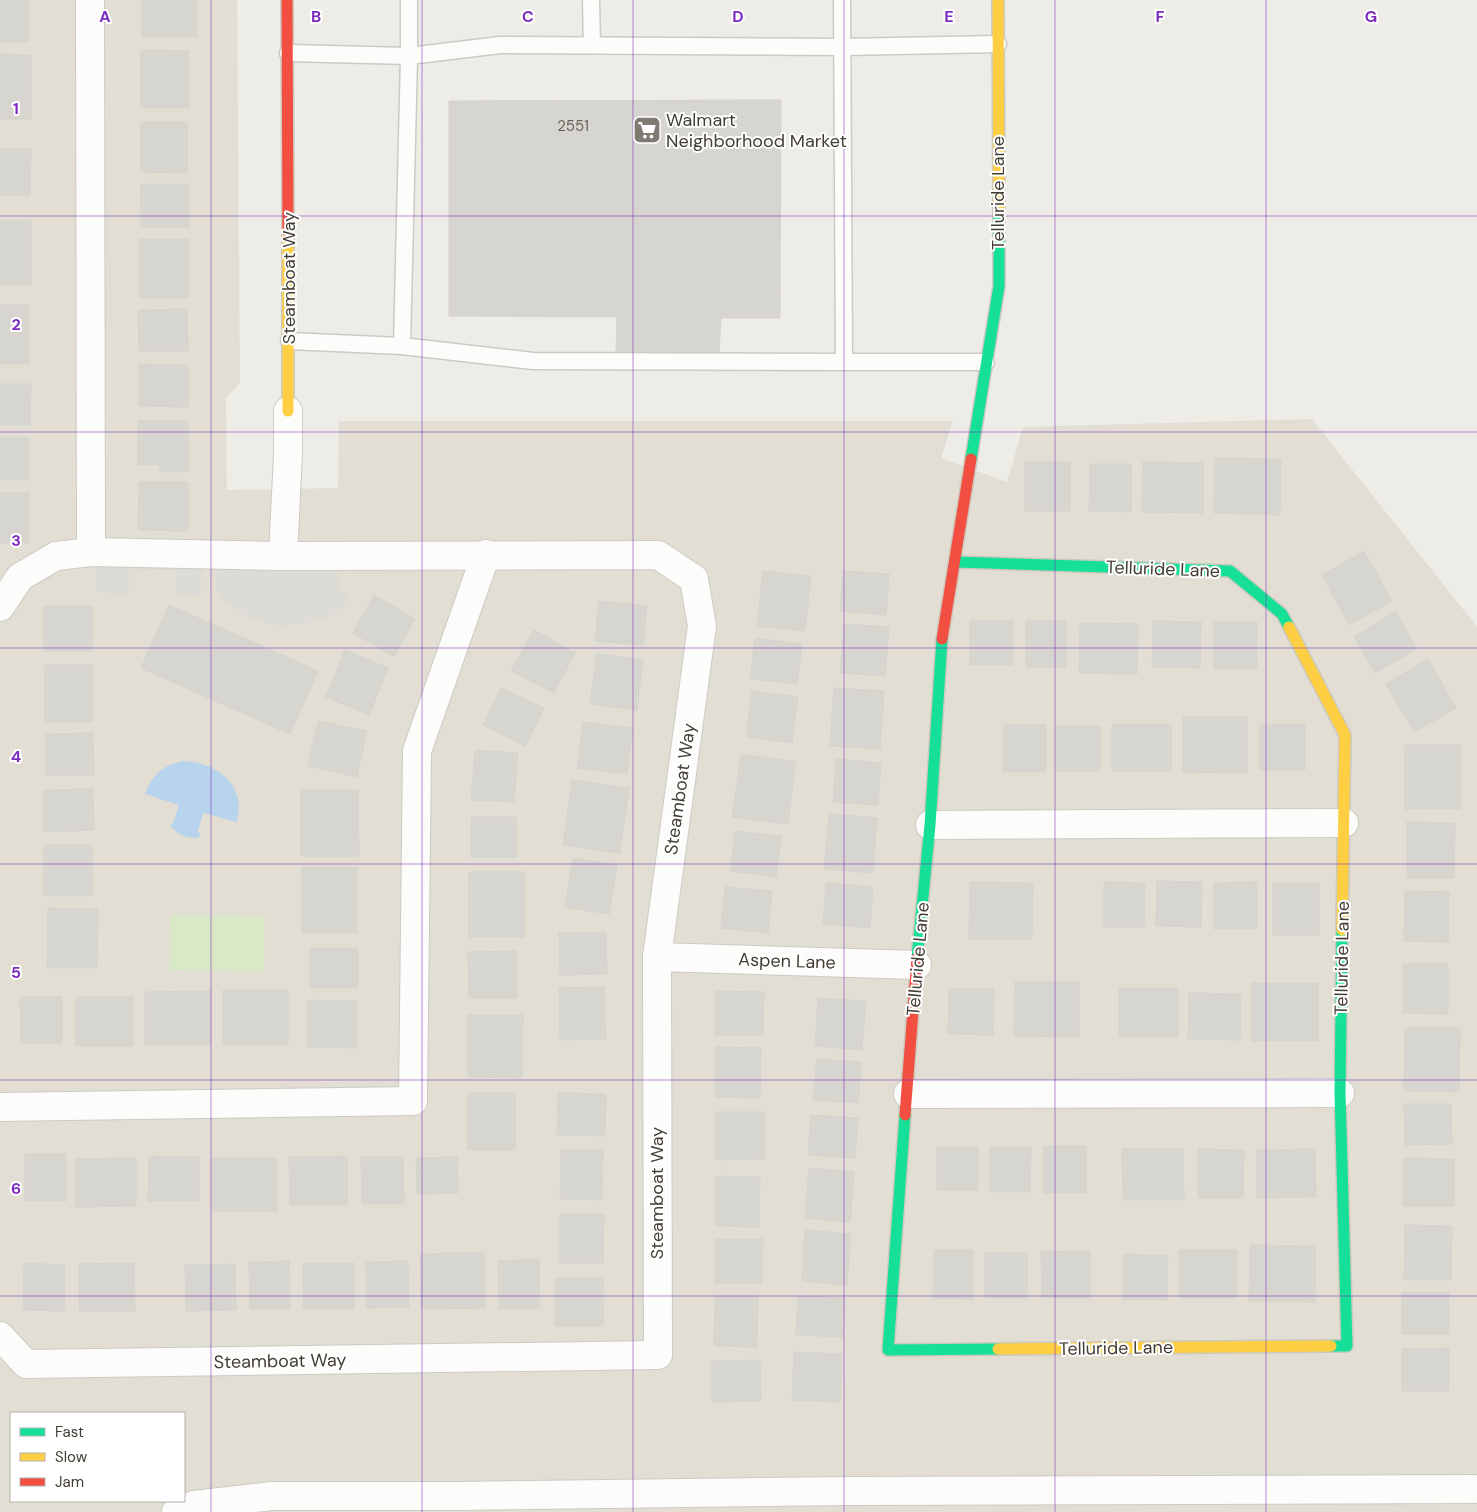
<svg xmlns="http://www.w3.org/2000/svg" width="1477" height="1512" font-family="'DM Sans',sans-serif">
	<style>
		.residential { fill: #e2ded3; fill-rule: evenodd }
		.green { fill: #d9e8c6 }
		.parking { fill: #dddbd6 }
		.water { fill: #b7d4ec }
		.building { fill: #d7d5cf; stroke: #d6d3cc }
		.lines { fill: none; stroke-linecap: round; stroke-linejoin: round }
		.lane-casing { stroke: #cccac4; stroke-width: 19 }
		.street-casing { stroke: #cccac4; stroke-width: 30 }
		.fast-casing { stroke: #cdc9bd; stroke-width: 14 }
		.slow-casing { stroke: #cdc9bd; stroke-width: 14 }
		.jam-casing { stroke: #cdc9bd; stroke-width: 14 }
		.lane { stroke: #fcfcfb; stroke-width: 16 }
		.street { stroke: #fcfcfb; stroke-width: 28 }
		.fast { stroke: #16e098; stroke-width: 11 }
		.slow { stroke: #ffcf43; stroke-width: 11 }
		.jam { stroke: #f24e42; stroke-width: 11 }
		.grid { fill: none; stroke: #7b2cbf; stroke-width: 1; stroke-opacity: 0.55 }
		.labels { text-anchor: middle; stroke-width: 4; stroke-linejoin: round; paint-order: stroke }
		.number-label { font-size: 15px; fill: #69645b }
		.poi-label { font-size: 18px; fill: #433e33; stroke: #fff; text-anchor: start }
		.street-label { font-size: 18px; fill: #433e33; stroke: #fff }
		.grid-label { font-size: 16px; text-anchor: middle; font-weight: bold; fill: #7b2cbf; stroke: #fff; stroke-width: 4; stroke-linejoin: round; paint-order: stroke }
	</style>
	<rect width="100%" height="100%" fill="#eeece6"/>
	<!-- residential -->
	<path class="residential" d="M0 0H237L240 383 226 398 227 490 338 488 339 421H953L941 458 1007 482 1023 427 1312 419 1477 627V1512H0ZM11 1413H184V1501H11Z"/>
	<!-- green -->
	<path class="green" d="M170 915 265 916 264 971 169 970Z"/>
	<!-- parking -->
	<path class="parking" d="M97 552 338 556V583L349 601 337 612 316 622 282 626 266 624 251 619 225 602 215 590 216 569 202 570 201 596 176 595 177 571 130 570 129 593 122 596 96 591Z"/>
	<!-- water -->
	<path class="water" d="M183 761C209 762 237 776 239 806 239 811 237 817 237 822L203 813 198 831 201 837C187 839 180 836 170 826L174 821 179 805 145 794C153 774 162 766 183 761Z"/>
	<!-- building -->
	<g class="building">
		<rect x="0" y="0" width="29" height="42"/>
		<rect x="142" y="0" width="55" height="37"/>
		<path d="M141 50 189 51V108H141Z"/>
		<path d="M0 54 31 55V119H0Z"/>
		<path d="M781 100 780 318H721L719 354 616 352 617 317 449 316V101Z"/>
		<path d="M141 122H187V173L141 172Z"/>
		<path d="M0 149H31L30 195H0Z"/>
		<rect x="141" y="184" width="48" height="43"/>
		<rect x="0" y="221" width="31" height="64"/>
		<rect x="139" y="239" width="50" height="59"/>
		<rect x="0" y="305" width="29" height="59"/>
		<path d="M187 309 188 351H139L138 310Z"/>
		<path d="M139 364 188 365V407L139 406Z"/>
		<path d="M0 384H31L30 425 0 424Z"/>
		<path d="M138 421H188V472H160V465H138Z"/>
		<rect x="0" y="438" width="29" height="42"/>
		<path d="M1215 458 1281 459 1280 515 1214 513Z"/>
		<rect x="1025" y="462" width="45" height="49"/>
		<path d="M1143 462 1203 463V513L1142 512Z"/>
		<path d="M1090 464H1131V512L1089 511Z"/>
		<path d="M139 482H188V531L138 530Z"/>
		<rect x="0" y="493" width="29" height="50"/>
		<path d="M1364 551 1392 601 1349 625 1322 575Z"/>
		<path d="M763 571 811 576 805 631 757 626Z"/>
		<path d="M843 571 889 574 886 615 840 611Z"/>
		<path d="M374 595 415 619 394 656 353 633Z"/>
		<path d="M599 601 647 606 643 645 595 641Z"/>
		<path d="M169 605 318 671 290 734 141 668Z"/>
		<rect x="44" y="606" width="48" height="45"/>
		<path d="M1395 612 1417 649 1375 673 1354 637Z"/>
		<path d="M970 620 1013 621V665H970Z"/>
		<path d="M1026 620 1066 621V667H1026Z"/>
		<path d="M1153 621 1201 622 1200 668 1152 667Z"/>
		<rect x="1214" y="622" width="43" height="47"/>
		<path d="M1080 623 1138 624 1137 674 1079 673Z"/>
		<path d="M844 624 889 627 885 676 840 673Z"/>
		<path d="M534 630 575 653 554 693 511 671Z"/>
		<path d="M755 638 802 644 797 684 750 679Z"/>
		<path d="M345 650 388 668 369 715 326 697Z"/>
		<path d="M597 654 643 660 637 710 590 704Z"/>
		<path d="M1428 659 1456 708 1414 732 1386 684Z"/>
		<rect x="45" y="665" width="48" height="57"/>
		<path d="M501 688 544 708 525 746 483 725Z"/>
		<path d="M834 688 884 691 880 749 830 746Z"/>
		<path d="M752 691 798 697 792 743 746 737Z"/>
		<path d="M1183 717H1247V773L1183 772Z"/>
		<path d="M318 721 367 731 357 777 308 766Z"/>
		<path d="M583 722 633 728 627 774 577 768Z"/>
		<path d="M1004 724 1046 725V772H1003Z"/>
		<rect x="1112" y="724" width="59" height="47"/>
		<rect x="1260" y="724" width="45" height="46"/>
		<rect x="1056" y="726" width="44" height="45"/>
		<path d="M93 733 94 775H46L45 734Z"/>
		<rect x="1405" y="745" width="56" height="64"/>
		<path d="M475 750 518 753 514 802 471 800Z"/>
		<path d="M741 754 796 762 788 824 732 817Z"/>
		<path d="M836 759 881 763 878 805 833 802Z"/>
		<path d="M572 780 629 788 620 853 563 845Z"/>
		<path d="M93 789 94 830 44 832 43 790Z"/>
		<path d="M301 790H358L359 856H301Z"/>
		<path d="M829 814 877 818 873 873 824 869Z"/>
		<rect x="471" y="817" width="45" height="40"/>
		<path d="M1407 822 1455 823 1454 878H1407Z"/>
		<path d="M735 831 781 836 776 877 730 871Z"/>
		<rect x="44" y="845" width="48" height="51"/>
		<path d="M573 858 617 865 609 914 565 907Z"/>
		<rect x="302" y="867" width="55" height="66"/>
		<rect x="469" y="872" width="55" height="65"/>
		<path d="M1157 881 1202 882 1201 927 1156 926Z"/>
		<path d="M970 882 1033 883 1032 939H969Z"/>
		<path d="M1104 882 1145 883 1144 927H1104Z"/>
		<path d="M1257 882V929H1214V883Z"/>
		<path d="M826 883 873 887 870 928 823 924Z"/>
		<rect x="1273" y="883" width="46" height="52"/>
		<path d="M725 887 772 891 768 933 721 928Z"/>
		<path d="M1405 891 1449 892 1448 942 1404 941Z"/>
		<path d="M48 908 98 909 97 968H47Z"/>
		<path d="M606 932 607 974 560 975 559 933Z"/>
		<rect x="310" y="948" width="48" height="40"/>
		<path d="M516 951 517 998H469L468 952Z"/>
		<path d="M1403 964H1448V1014L1403 1013Z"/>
		<path d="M1015 982H1079V1037L1014 1036Z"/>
		<rect x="1252" y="983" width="66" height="58"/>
		<path d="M604 987 606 1039 560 1040 559 988Z"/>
		<rect x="1119" y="988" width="59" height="49"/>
		<path d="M949 989H994L993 1035 948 1034Z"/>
		<rect x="223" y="990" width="65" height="55"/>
		<path d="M211 991V1045H145V992Z"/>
		<path d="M715 991 764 992 763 1035H715Z"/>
		<path d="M1189 993 1241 994 1240 1040 1188 1039Z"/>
		<path d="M20 997H62V1043H21Z"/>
		<rect x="76" y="997" width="57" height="49"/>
		<path d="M818 998 866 1001 862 1050 815 1046Z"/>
		<path d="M308 1000 357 1001V1048L308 1047Z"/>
		<path d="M468 1015H523L522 1078 468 1077Z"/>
		<path d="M1405 1028H1460L1459 1092 1404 1091Z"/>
		<path d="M716 1047 761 1048 760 1098 715 1097Z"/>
		<path d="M817 1059 861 1062 858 1103 813 1100Z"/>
		<rect x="468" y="1093" width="47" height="57"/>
		<path d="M558 1093 606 1094 605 1136 557 1135Z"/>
		<path d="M1404 1104H1451L1452 1144 1405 1145Z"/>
		<path d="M716 1112H764L765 1159 716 1160Z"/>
		<path d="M811 1115 858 1118 855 1158 808 1155Z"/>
		<rect x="1044" y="1146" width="42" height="47"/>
		<rect x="937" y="1147" width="41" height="43"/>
		<path d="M990 1147H1031L1030 1192H990Z"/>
		<path d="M1122 1149H1183L1184 1200H1123Z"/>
		<path d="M1198 1149 1244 1150 1243 1198H1198Z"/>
		<path d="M1315 1149 1316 1197 1257 1198V1150Z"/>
		<path d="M561 1150H603L602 1200 560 1199Z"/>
		<rect x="25" y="1154" width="41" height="47"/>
		<path d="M149 1156 199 1157V1201H148Z"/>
		<path d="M347 1156V1205H290L289 1157Z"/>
		<path d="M361 1157H403L404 1204H362Z"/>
		<path d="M457 1157 458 1193 417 1194 416 1158Z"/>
		<path d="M136 1158V1206L76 1207 75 1159Z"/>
		<rect x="212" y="1158" width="65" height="53"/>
		<path d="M1404 1158 1454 1159V1206H1403Z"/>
		<path d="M809 1168 854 1172 850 1222 805 1218Z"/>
		<path d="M716 1176 760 1177 759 1227 716 1226Z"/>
		<path d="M560 1214H604L603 1263H560Z"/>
		<path d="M1405 1225 1452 1226 1451 1280H1404Z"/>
		<path d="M805 1230 851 1234 847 1285 802 1281Z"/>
		<path d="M715 1239H763L762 1283H715Z"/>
		<path d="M1250 1245 1315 1246V1302L1249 1301Z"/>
		<path d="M934 1250H973V1299L933 1298Z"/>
		<rect x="1179" y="1250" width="58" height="48"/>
		<path d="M1090 1251V1298H1042L1041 1252Z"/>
		<path d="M484 1252 485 1308 421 1309 420 1254Z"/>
		<path d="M985 1252 1027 1253V1298H985Z"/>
		<path d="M1124 1254 1168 1256 1167 1300 1123 1299Z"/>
		<path d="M539 1259 540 1308 499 1309 498 1261Z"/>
		<path d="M289 1261 290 1309H250L249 1262Z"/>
		<path d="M408 1261 409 1307 367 1308 366 1262Z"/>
		<path d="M24 1263 65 1265 64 1311 23 1310Z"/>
		<path d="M134 1263 135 1311H79V1264Z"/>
		<rect x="303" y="1263" width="51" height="46"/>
		<path d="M235 1264 236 1310 186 1311 185 1265Z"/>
		<rect x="555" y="1278" width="48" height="48"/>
		<path d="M1402 1292 1449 1293V1334H1402Z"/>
		<path d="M715 1296H758L757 1347 714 1346Z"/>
		<path d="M798 1296 845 1298 843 1337 796 1335Z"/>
		<path d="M1449 1348V1391H1402V1349Z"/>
		<path d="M794 1352 842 1354 840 1402 792 1400Z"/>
		<path d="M760 1360 761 1401 712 1402V1361Z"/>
	</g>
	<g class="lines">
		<defs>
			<g id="lane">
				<path d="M591 0 592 45"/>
				<path d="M288 53 409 56 500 45 843 47 998 44"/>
				<path d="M289 341 402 346 533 361 844 362 842 0"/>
				<path d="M402 346 409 56V0"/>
				<path d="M844 362H986"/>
			</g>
			<g id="street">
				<path d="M90 0 91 552"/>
				<path d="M283 556 288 454V411"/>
				<path d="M0 607 20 577 56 556 91 552 283 556 658 555 694 579 702 626 657 957 658 1355 26 1364 0 1336"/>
				<path d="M930 825 1344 823"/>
				<path d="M657 957 917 965"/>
				<path d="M908 1094 1340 1093"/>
				<path d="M0 1107 413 1101 417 751 486 554"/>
				<path d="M176 1512 194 1505 271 1496H458L850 1491 1475 1489"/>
			</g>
			<g id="fast">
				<path d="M971 459 999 286V210"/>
				<path d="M956 562 1230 571 1282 614 1289 627"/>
				<path d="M917 958 930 825 942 639"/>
				<path d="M905 1115 888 1350 998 1349"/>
				<path d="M1331 1346H1347L1340 1093 1342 930"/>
			</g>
			<g id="slow">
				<path d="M998 0 999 210"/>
				<path d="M288 411V232"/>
				<path d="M1289 627 1345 735 1342 930"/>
				<path d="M998 1349 1331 1346"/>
			</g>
			<g id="jam">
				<path d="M287 0 288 232"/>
				<path d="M942 639 971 459"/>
				<path d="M905 1115 917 958"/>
			</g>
		</defs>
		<!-- lane casing -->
		<use href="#lane" class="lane-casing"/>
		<!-- street casing -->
		<use href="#street" class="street-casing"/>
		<!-- fast casing -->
		<use href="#fast" class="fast-casing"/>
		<!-- slow casing -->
		<use href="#slow" class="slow-casing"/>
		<!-- jam casing -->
		<use href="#jam" class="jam-casing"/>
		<!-- lane -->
		<use href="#lane" class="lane"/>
		<!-- street -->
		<use href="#street" class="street"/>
		<!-- fast -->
		<use href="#fast" class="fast"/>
		<!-- slow -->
		<use href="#slow" class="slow"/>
		<!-- jam -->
		<use href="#jam" class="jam"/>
	</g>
	<!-- grid -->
	<path class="grid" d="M211 0V1512M422 0V1512M633 0V1512M844 0V1512M1055 0V1512M1266 0V1512M0 216H1477M0 432H1477M0 648H1477M0 864H1477M0 1080H1477M0 1296H1477"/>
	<!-- icons -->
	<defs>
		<symbol id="supermarket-square" viewBox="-11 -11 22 22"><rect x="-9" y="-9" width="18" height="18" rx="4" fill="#7f7b72" stroke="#fff"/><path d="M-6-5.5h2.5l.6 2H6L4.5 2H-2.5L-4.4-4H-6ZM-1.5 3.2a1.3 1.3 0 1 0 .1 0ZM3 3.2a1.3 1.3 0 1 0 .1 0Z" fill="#fff"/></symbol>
	</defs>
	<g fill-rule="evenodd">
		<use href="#supermarket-square" x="631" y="114" width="32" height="32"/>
	</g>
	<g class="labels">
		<!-- number labels -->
		<g class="number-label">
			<text x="573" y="131">2551</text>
		</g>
		<!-- poi labels -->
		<g class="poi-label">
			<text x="666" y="126">Walmart<tspan x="666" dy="21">Neighborhood Market</tspan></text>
		</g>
		<!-- street labels -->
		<g class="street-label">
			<text transform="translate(998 193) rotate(-90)" y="6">Telluride Lane</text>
			<text transform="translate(289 278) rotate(-90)" y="6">Steamboat Way</text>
			<text transform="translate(1163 569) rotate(2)" y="6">Telluride Lane</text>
			<text transform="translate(680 789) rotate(-82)" y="6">Steamboat Way</text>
			<text transform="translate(1342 958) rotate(-89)" y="6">Telluride Lane</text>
			<text transform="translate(918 959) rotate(-85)" y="6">Telluride Lane</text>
			<text transform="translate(787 961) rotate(2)" y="6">Aspen Lane</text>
			<text transform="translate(657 1193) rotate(-90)" y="6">Steamboat Way</text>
			<text transform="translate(1116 1348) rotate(-1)" y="6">Telluride Lane</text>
			<text transform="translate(280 1361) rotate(-1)" y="6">Steamboat Way</text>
		</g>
	</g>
	<g class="grid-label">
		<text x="105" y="22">A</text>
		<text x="316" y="22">B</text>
		<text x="528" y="22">C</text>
		<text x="738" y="22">D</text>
		<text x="949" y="22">E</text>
		<text x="1160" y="22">F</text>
		<text x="1371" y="22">G</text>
		<text x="16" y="114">1</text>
		<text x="16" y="330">2</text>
		<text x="16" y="546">3</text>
		<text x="16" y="762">4</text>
		<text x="16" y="978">5</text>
		<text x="16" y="1194">6</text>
	</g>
	<!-- legend -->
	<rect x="10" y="1412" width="175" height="90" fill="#ffffff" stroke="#b4b2ad"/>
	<rect x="20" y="1428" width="25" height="8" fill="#16e098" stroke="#b4b2ad"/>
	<text x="55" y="1437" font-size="15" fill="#433e33">Fast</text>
	<rect x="20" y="1453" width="25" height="8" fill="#ffcf43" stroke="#b4b2ad"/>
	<text x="55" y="1462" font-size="15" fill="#433e33">Slow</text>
	<rect x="20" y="1478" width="25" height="8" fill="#f24e42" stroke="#b4b2ad"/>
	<text x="55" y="1487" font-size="15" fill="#433e33">Jam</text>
</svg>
